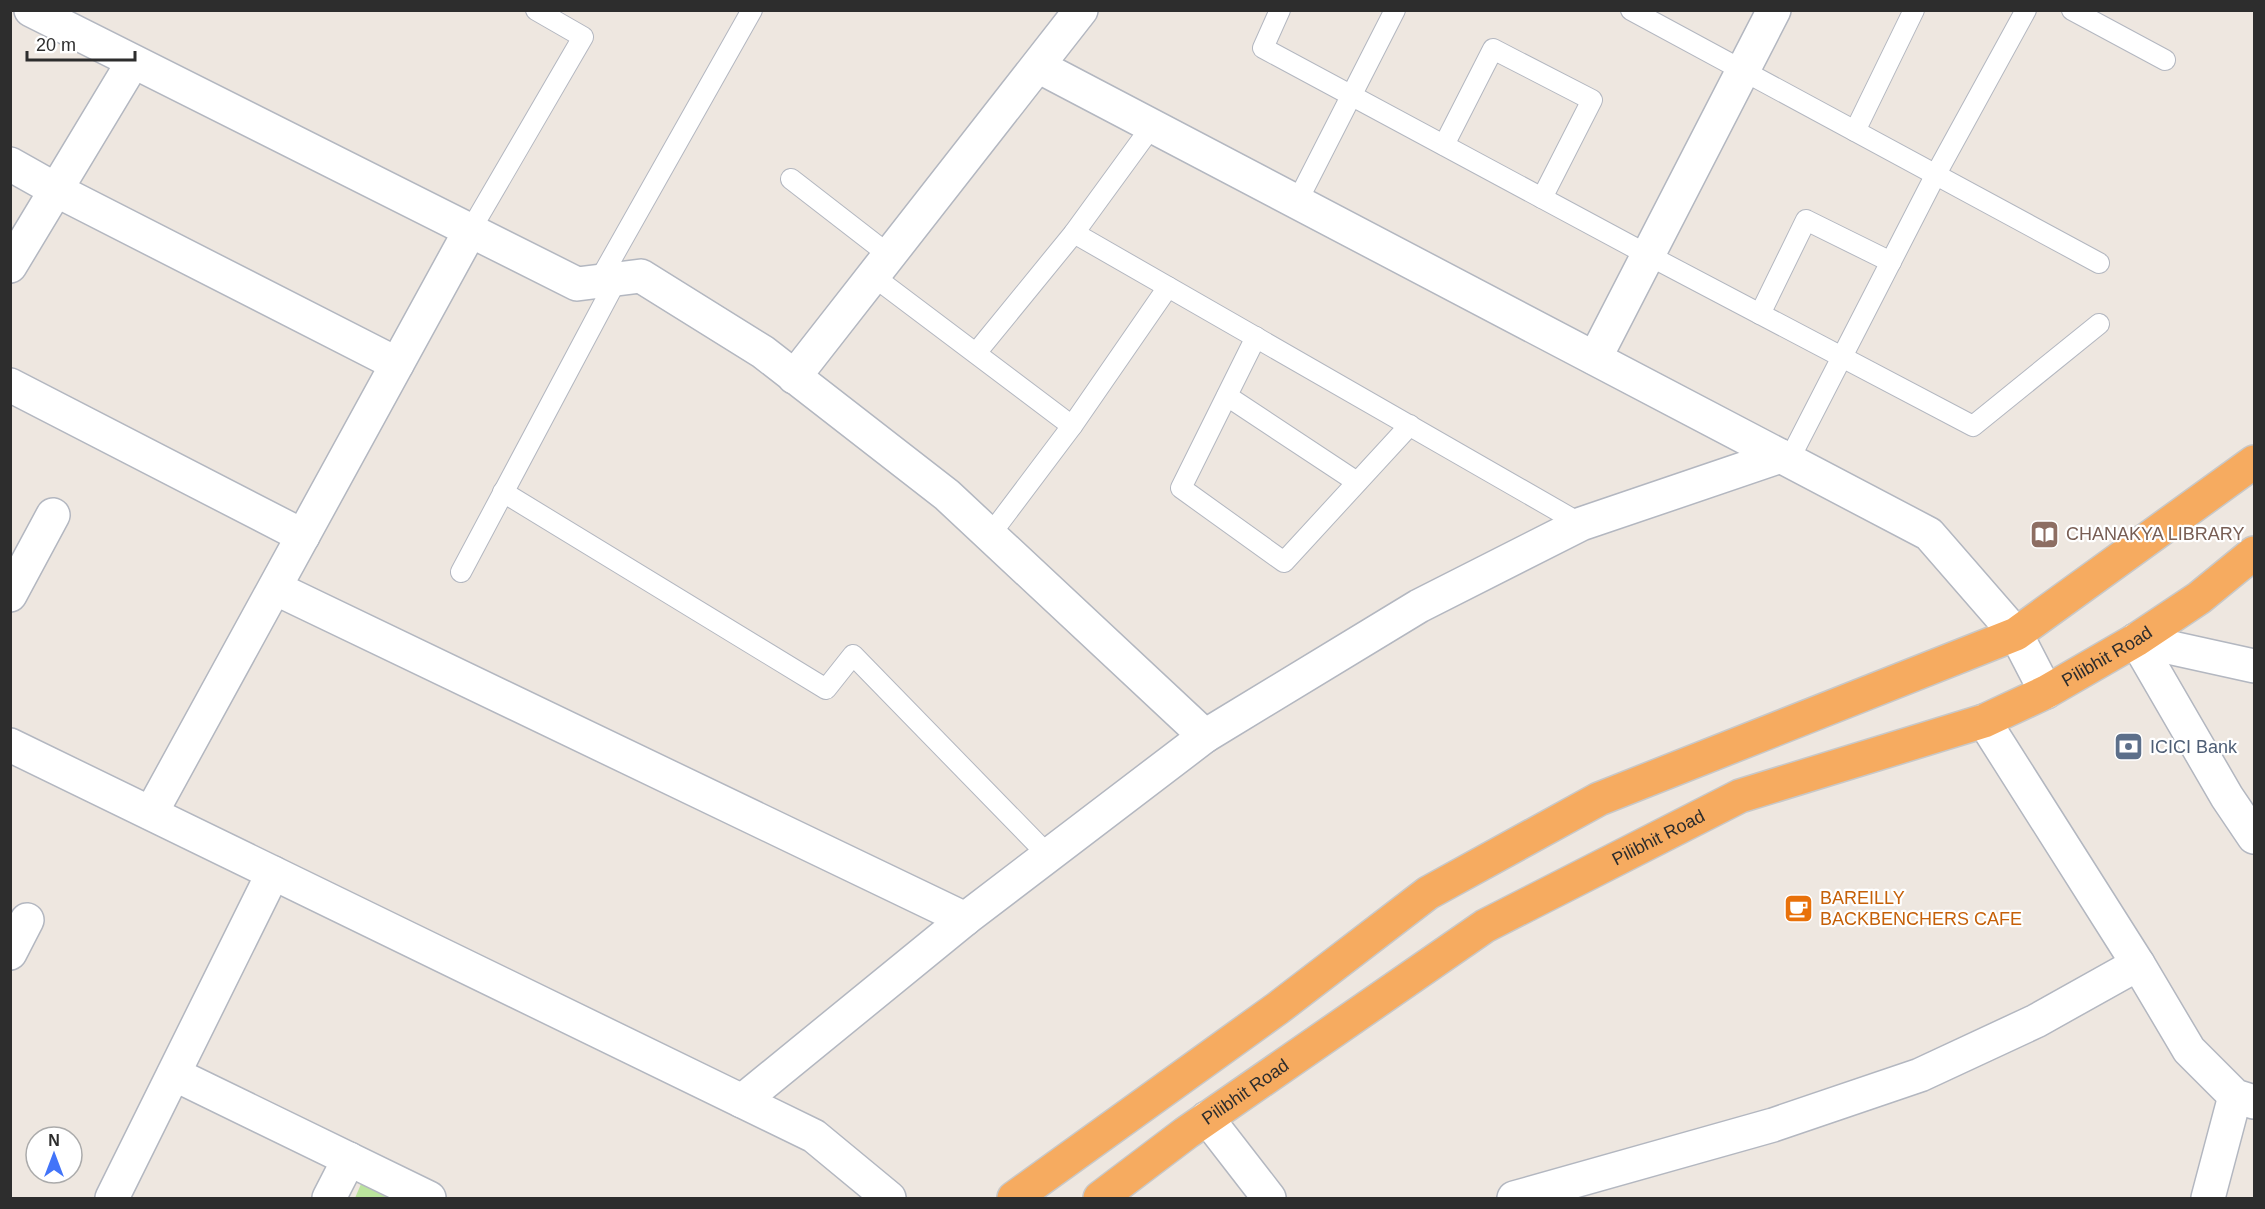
<svg xmlns="http://www.w3.org/2000/svg" width="2265" height="1209" font-family="Arial,sans-serif">
	<style>
		.green { fill: #bbe49d }
		.lines { fill: none; stroke-linecap: round; stroke-linejoin: round }
		.service-casing { stroke: #b3b7c0; stroke-width: 22 }
		.minor-casing { stroke: #b3b7c0; stroke-width: 36 }
		.tertiary-casing { stroke: #b3b7c0; stroke-width: 36 }
		.trunk-casing { stroke: #c8c8c8; stroke-width: 36 }
		.service { stroke: #fff; stroke-width: 20 }
		.minor { stroke: #fff; stroke-width: 33 }
		.tertiary { stroke: #fff; stroke-width: 33 }
		.trunk { stroke: #f6ab60; stroke-width: 33 }
		.labels { text-anchor: middle; stroke-width: 4.5; stroke-linejoin: round; paint-order: stroke }
		.education-label { font-size: 18px; fill: #785e54; stroke: #fff; text-anchor: start }
		.street-label { font-size: 18px; fill: #2d2d2d; stroke: #fff }
		.service-label { font-size: 18px; fill: #4e5e75; stroke: #fff; text-anchor: start }
		.food-label { font-size: 18px; fill: #c56008; stroke: #fff; text-anchor: start }
	</style>
	<rect width="100%" height="100%" fill="#eee7e0"/>
	<!-- green -->
	<path class="green" d="M361 1184 388 1198H355Z"/>
	<g class="lines">
		<defs>
			<g id="service">
				<path d="M1280 10 1263 48 1648 255 1973 426 2099 324"/>
				<path d="M1631 10 2099 263"/>
				<path d="M2072 10 2165 60"/>
				<path d="M1855 131 1914 10"/>
				<path d="M1444 145 1493 49 1592 100 1542 198"/>
				<path d="M791 179 889 255"/>
				<path d="M1297 202 1395 10"/>
				<path d="M470 231 583 37 536 10"/>
				<path d="M1074 233 1581 524"/>
				<path d="M873 276 1072 426"/>
				<path d="M599 281 752 10"/>
				<path d="M1760 314 1806 220 1891 262"/>
				<path d="M1256 337 1181 488 1284 562 1410 425"/>
				<path d="M976 353 1074 233 1152 126"/>
				<path d="M1227 396 1357 482"/>
				<path d="M1789 460 1936 174 2026 10"/>
				<path d="M503 492 826 689 853 655 1048 855"/>
				<path d="M990 535 1072 426 1168 287"/>
				<path d="M461 572 617 279"/>
			</g>
			<g id="minor">
				<path d="M31 10 577 284 641 276 763 352 947 495 1205 736"/>
				<path d="M1038 66 1929 534 2016 634 2046 692"/>
				<path d="M10 164 58 191 397 364"/>
				<path d="M10 266 133 62"/>
				<path d="M1595 358 1774 10"/>
				<path d="M794 377 1081 10"/>
				<path d="M10 385 303 536"/>
				<path d="M275 588 965 919"/>
				<path d="M10 595 53 515"/>
				<path d="M2136 640 2227 797 2254 837"/>
				<path d="M2136 640 2254 666"/>
				<path d="M1984 721 2138 964 2189 1050 2235 1096 2254 1102"/>
				<path d="M151 813 470 231"/>
				<path d="M10 953 27 920"/>
				<path d="M174 1074 429 1198"/>
				<path d="M742 1101 965 919 1205 736 1419 606 1581 524 1781 456"/>
				<path d="M1207 1118 1269 1198"/>
				<path d="M112 1198 273 873"/>
				<path d="M329 1198 349 1159"/>
				<path d="M1514 1198 1773 1125 1920 1075 2036 1021 2138 964"/>
				<path d="M2208 1198 2235 1096"/>
			</g>
			<path id="tertiary" d="M10 745 814 1136 889 1198"/>
			<g id="trunk">
				<path d="M1014 1198 1278 1008 1428 893 1599 799 2016 634 2254 462"/>
				<path id="s1" d="M1100 1198 1186 1133 1485 926 1740 796 1984 721 2046 692 2136 640 2199 598 2254 553"/>
			</g>
		</defs>
		<!-- service casing -->
		<use href="#service" class="service-casing"/>
		<!-- minor casing -->
		<use href="#minor" class="minor-casing"/>
		<!-- tertiary casing -->
		<use href="#tertiary" class="tertiary-casing"/>
		<!-- trunk casing -->
		<use href="#trunk" class="trunk-casing"/>
		<!-- service -->
		<use href="#service" class="service"/>
		<!-- minor -->
		<use href="#minor" class="minor"/>
		<!-- tertiary -->
		<use href="#tertiary" class="tertiary"/>
		<!-- trunk -->
		<use href="#trunk" class="trunk"/>
	</g>
	<!-- icons -->
	<defs>
		<symbol id="library-square" viewBox="-11 -11 22 22"><rect x="-9" y="-9" width="18" height="18" rx="4" fill="#8d6e63" stroke="#fff"/><path d="M-6-4Q-3-5.5-.7-3.5V5Q-3 3-6 4ZM6-4Q3-5.5 .7-3.5V5Q3 3 6 4Z" fill="#fff"/></symbol>
		<symbol id="bank-square" viewBox="-11 -11 22 22"><rect x="-9" y="-9" width="18" height="18" rx="4" fill="#5c6f8a" stroke="#fff"/><path d="M-6-4H6V4H-6ZM0-2.3a2.3 2.3 0 1 0 0 4.6a2.3 2.3 0 1 0 0-4.6Z" fill="#fff"/></symbol>
		<symbol id="cafe-square" viewBox="-11 -11 22 22"><rect x="-9" y="-9" width="18" height="18" rx="4" fill="#e8710a" stroke="#fff"/><path d="M-5.5-4.5H6V0H3Q3 3.5 0 3.5H-2.5Q-5.5 3.5-5.5 0ZM3-3.2v2h1.7v-2ZM-6 4.5H4V6H-6Z" fill="#fff"/></symbol>
	</defs>
	<g fill-rule="evenodd">
		<use href="#library-square" x="2028" y="518" width="33" height="33"/>
		<use href="#bank-square" x="2112" y="730" width="33" height="33"/>
		<use href="#cafe-square" x="1782" y="892" width="33" height="33"/>
	</g>
	<g class="labels">
		<!-- education labels -->
		<g class="education-label">
			<text x="2066" y="540">CHANAKYA LIBRARY</text>
		</g>
		<!-- street labels -->
		<g class="street-label">
			<text dy="6" stroke="none"><textPath href="#s1" startOffset="1152">Pilibhit Road</textPath></text>
			<text dy="6" stroke="none"><textPath href="#s1" startOffset="666">Pilibhit Road</textPath></text>
			<text dy="6" stroke="none"><textPath href="#s1" startOffset="180">Pilibhit Road</textPath></text>
		</g>
		<!-- service labels -->
		<g class="service-label">
			<text x="2150" y="753">ICICI Bank</text>
		</g>
		<!-- food labels -->
		<g class="food-label">
			<text x="1820" y="904">BAREILLY<tspan x="1820" dy="21">BACKBENCHERS CAFE</tspan></text>
		</g>
	</g>
	<!-- border -->
	<rect width="2265" height="1209" fill="none" stroke="#2d2d2d" stroke-width="24"/>
	<!-- north arrow -->
	<g transform="translate(54 1155)"><circle r="28" fill="#ffffff" stroke="#ababab" stroke-width="1.5"/>
	<path d="M0-4.5L10 22L0 15L-10 22Z" fill="#4274f9"/>
	<text y="-9" font-size="16" font-weight="bold" text-anchor="middle" fill="#2d2d2d">N</text>
	</g>
	<!-- scale -->
	<path d="M27 51v9h108v-9" fill="none" stroke="#2d2d2d" stroke-width="3"/>
	<text x="36" y="51" font-size="18" fill="#2d2d2d" stroke="#ffffff" stroke-width="4.5" paint-order="stroke">20 m</text>
</svg>
